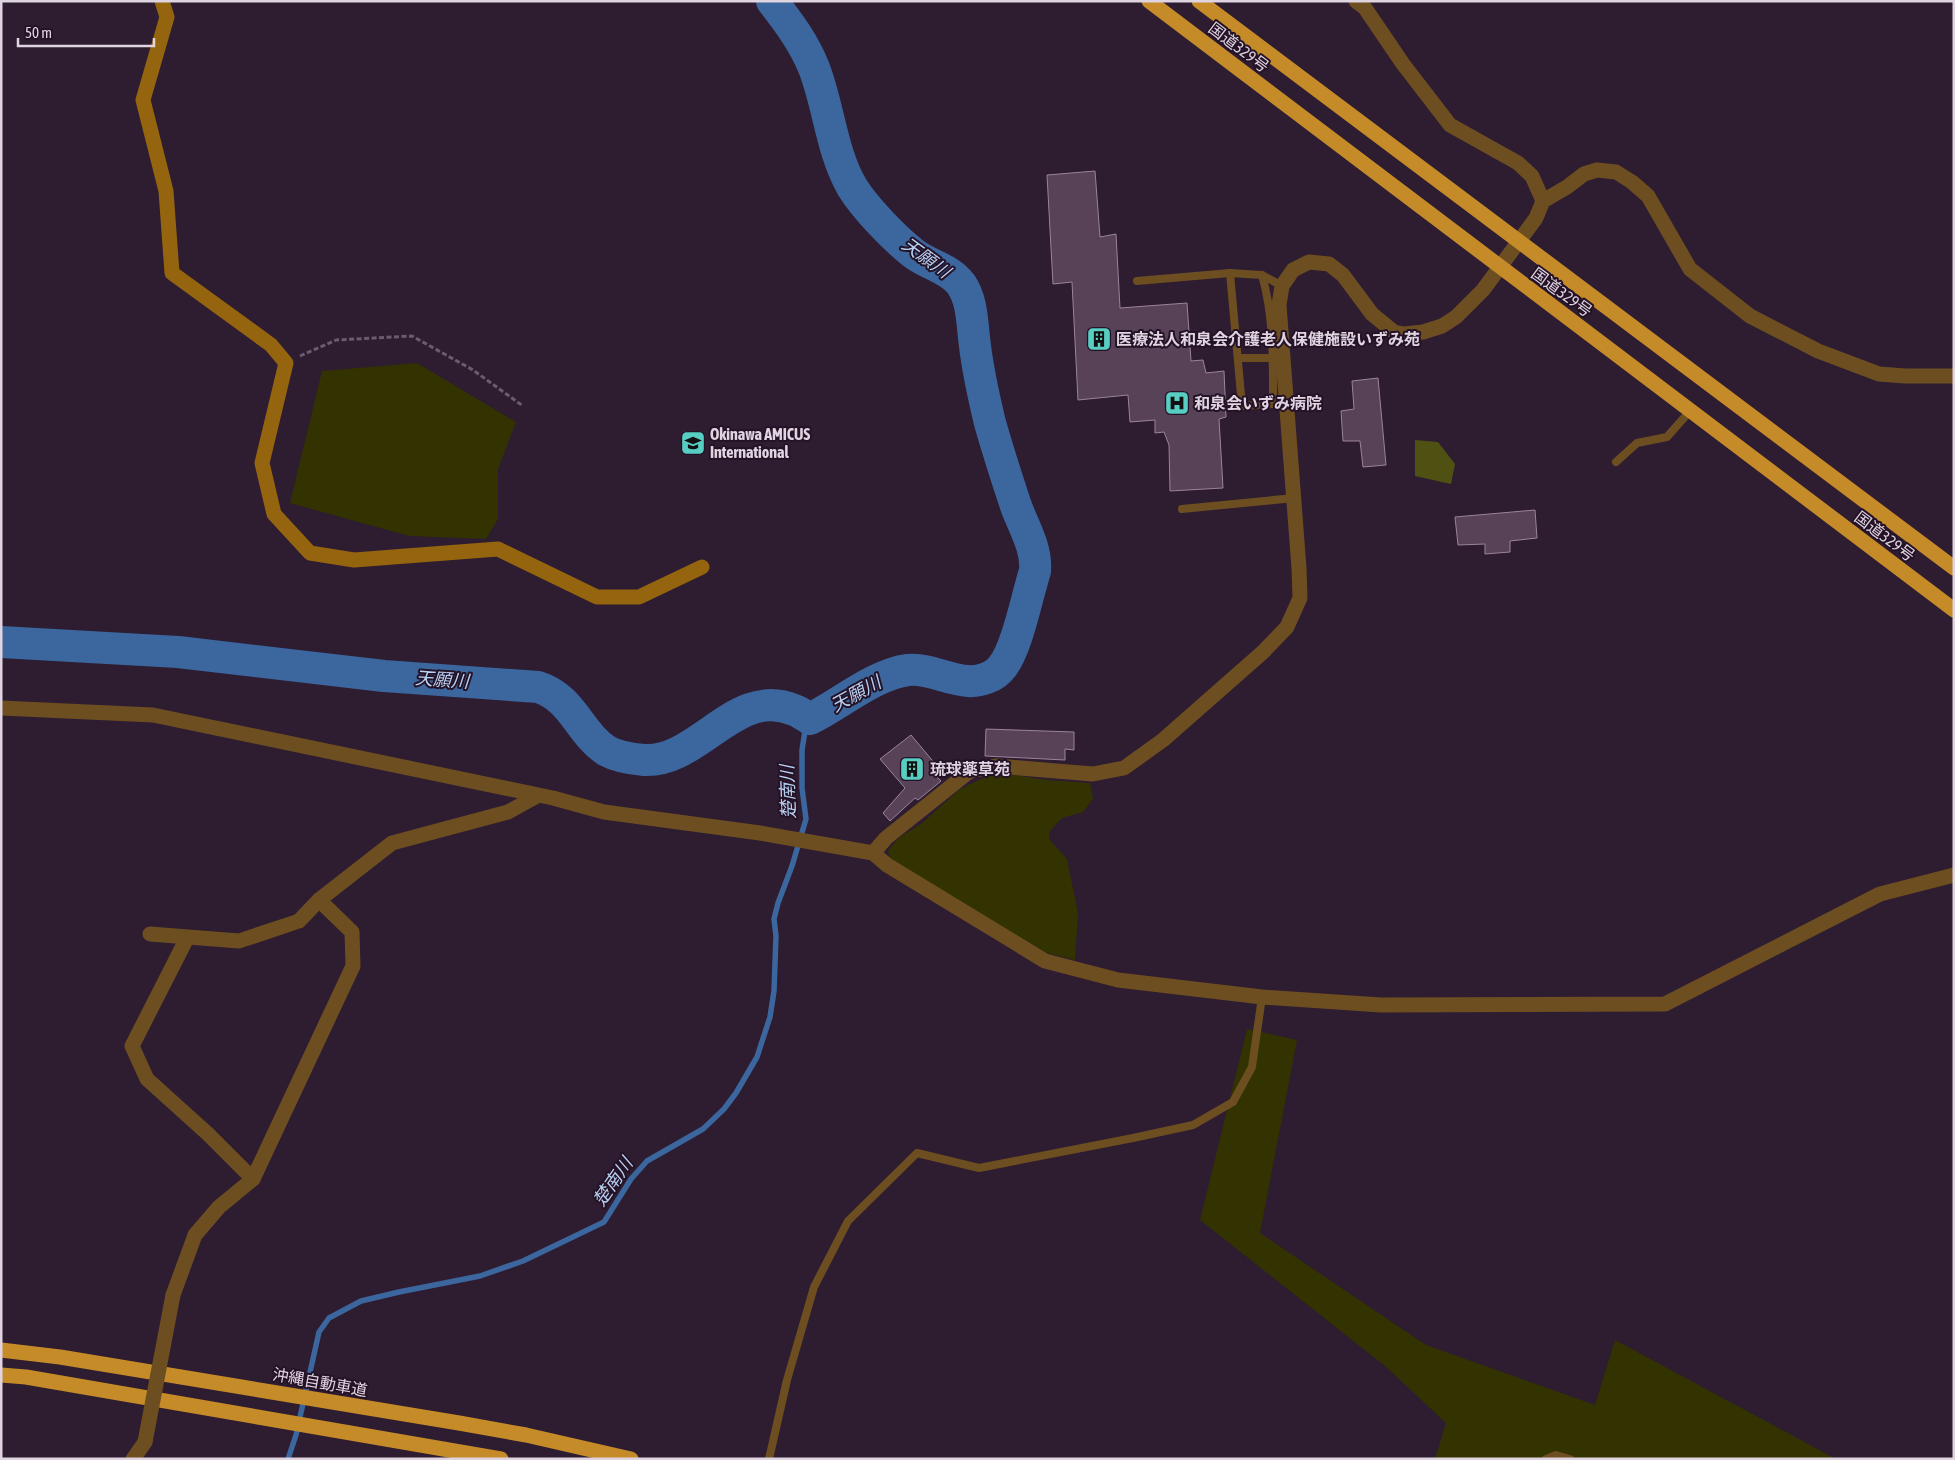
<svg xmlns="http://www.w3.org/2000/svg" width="1955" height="1460" font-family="'Asap Condensed','Noto Sans JP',sans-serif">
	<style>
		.green { fill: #323300 }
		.forest { fill: #4f5113 }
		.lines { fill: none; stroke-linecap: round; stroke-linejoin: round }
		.stream { stroke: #3b669e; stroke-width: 5.5 }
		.river { stroke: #3b669e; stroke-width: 32 }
		.building { fill: #574258; stroke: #9b849c }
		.path { stroke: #6b5b6d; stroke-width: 3; stroke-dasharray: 5 2.5; stroke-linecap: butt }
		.lane { stroke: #6c4e21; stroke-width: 8 }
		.street { stroke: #6c4e21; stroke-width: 15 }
		.secondary { stroke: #94650e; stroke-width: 15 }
		.highway { stroke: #c58b28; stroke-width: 15 }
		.street-bridge { stroke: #6c4e21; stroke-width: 15 }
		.labels { text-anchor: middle; stroke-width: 4; stroke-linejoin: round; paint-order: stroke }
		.street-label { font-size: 16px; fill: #e0d4e1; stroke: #241226 }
		.poi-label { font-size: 16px; font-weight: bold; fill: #e0d4e1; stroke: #241226; text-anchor: start }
		.water-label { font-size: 18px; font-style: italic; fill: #b8d1f2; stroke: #241226 }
	</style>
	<rect width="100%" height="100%" fill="#2e1c30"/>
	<!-- green -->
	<g class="green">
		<path d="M417 363 516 422 498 469V519L486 539 409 536 290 503 322 371Z"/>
		<path d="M1001 773 1047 780 1090 783 1093 799 1083 812 1062 818 1050 831 1049 839 1067 859 1078 913 1075 960 1047 953 891 861 888 850 900 837 922 823 960 789 985 777Z"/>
		<path d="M1247 1029 1297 1040 1260 1233 1426 1345 1595 1405 1615 1340 1836 1459H1435L1446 1423 1385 1366 1200 1220Z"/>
	</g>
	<!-- forest -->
	<path class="forest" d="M1415 440 1438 442 1455 464 1451 484 1415 476Z"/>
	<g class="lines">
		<!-- stream -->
		<path class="stream" d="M288 1459 296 1435 319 1332 329 1318 361 1301 399 1292 480 1276 523 1261 604 1222 631 1179 647 1161 703 1129 724 1109 736 1093 757 1057 770 1017 774 991 776 936 774 919 778 903 792 866 806 819 802 788V750L805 731 810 719"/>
		<!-- river -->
		<path class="river" d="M1 642 178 652 384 676 538 687C573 698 579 733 607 751 618 757 632 759 644 760 699 763 736 685 794 710 800 712 805 716 810 719 840 704 875 674 908 670 929 668 948 680 968 681 979 682 995 677 1002 667 1017 649 1027 596 1035 571 1037 548 1024 528 1016 506 1007 479 998 451 990 423 984 398 978 371 975 346 972 325 973 301 961 284 949 268 928 265 913 253 894 238 865 208 852 187 831 150 829 107 814 68 804 43 789 23 772 1"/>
	</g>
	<!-- building -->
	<g class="building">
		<path d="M1095 171 1100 237 1116 234 1120 308 1187 303 1191 361 1203 360 1206 373 1224 371 1226 417 1219 419 1223 488 1170 491 1169 445 1164 432 1155 433V420L1130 422 1128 395 1078 400 1072 282 1053 284 1047 175Z"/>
		<path d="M1378 378 1386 465 1363 467 1360 441H1343L1341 411 1354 409 1352 381Z"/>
		<path d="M1535 510 1537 538 1510 541V552L1485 554V544L1458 545 1455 517Z"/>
		<path d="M986 729 1074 732V750L1065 749V760L985 756Z"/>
		<path d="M911 735 937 766 932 772 941 781 918 800 915 798 890 821 883 813 905 788 880 759Z"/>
	</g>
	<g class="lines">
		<!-- path -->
		<path class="path" d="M300 356 336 340 412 336 473 370 523 406"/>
		<!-- lane -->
		<g class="lane">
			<path d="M1230 273 1242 406 1287 403"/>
			<path d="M1262 275C1274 317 1273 360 1273 404"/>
			<path d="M1137 281 1230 273 1262 275 1282 286"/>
			<path d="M1239 358H1277"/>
			<path d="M1616 462 1637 443 1667 437 1690 411"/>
			<path d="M1182 509 1294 498"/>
			<path d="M769 1459 787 1380 814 1287 848 1221 917 1153 979 1168 1133 1138 1193 1125 1233 1102 1252 1067 1262 997"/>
			<path d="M1546 1459 1556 1455 1570 1459"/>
		</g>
		<!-- street -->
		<g class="street">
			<path d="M1356 1 1365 8 1403 64 1450 125 1518 163 1532 176 1543 201"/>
			<path d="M1 708 153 715 553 798 604 812 760 833 873 853 887 865 1045 961 1118 980 1262 997 1381 1005 1665 1004 1880 894 1954 875"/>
			<path d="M873 853 886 838 970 771 996 766 1093 774 1124 768 1163 740 1263 652 1287 627 1300 598 1299 568 1279 305 1282 286 1293 270 1309 262 1329 264 1343 275 1372 314 1394 332 1404 334 1423 332 1442 326 1456 317 1483 290 1536 218 1543 201 1567 187 1584 174 1597 170 1616 172 1632 182 1648 196 1690 269 1750 316 1818 351 1879 374 1905 376H1954"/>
			<path d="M150 934 239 941 299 921 319 900 392 843 508 812 537 796"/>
			<path d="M187 938 132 1046 147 1079 208 1134 253 1179"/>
			<path d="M173 1295 195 1235 219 1207 253 1179 353 966 352 932 319 900"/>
			<path d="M133 1459 145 1442"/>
		</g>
		<!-- secondary -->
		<path class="secondary" d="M162 1 167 17 143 100 166 191 172 273 271 345 286 363 262 463 274 514 310 553 354 560 498 549 597 597H639L702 567"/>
		<!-- highway -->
		<g class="highway">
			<path d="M1149 1 1954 610"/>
			<path d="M1199 1 1954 568"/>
			<path d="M1 1350 60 1357 459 1423 526 1435 631 1459"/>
			<path d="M1 1375 26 1377 501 1459"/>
		</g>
		<!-- street-bridge -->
		<path class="street-bridge" d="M145 1442 173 1295"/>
	</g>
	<!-- icons -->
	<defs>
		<symbol id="building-square" viewBox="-11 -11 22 22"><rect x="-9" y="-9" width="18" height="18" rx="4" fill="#57cec1" stroke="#241226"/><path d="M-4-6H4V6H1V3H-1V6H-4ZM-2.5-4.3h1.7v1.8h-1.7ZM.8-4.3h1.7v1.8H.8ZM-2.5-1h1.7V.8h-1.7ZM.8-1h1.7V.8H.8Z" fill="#111"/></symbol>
		<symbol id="hospital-square" viewBox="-11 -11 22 22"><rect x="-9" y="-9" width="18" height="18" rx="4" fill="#57cec1" stroke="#241226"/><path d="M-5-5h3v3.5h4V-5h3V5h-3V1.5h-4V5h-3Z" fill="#111"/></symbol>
		<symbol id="school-square" viewBox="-11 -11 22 22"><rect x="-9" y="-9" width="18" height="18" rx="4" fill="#57cec1" stroke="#241226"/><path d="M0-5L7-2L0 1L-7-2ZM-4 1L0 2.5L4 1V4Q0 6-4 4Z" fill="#111"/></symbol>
	</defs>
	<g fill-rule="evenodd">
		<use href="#building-square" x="1085" y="325" width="28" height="28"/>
		<use href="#hospital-square" x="1163" y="389" width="28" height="28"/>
		<use href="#school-square" x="679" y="429" width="28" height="28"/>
		<use href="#building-square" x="898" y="755" width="28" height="28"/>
	</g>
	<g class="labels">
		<!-- street labels -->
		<g class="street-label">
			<text transform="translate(1239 47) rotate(37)" y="6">国道329号</text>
			<text transform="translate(1562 292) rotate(36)" y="6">国道329号</text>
			<text transform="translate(1885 536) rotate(37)" y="6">国道329号</text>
			<text transform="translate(320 1382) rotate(10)" y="6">沖縄自動車道</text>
		</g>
		<!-- poi labels -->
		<g class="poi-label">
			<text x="1116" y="345">医療法人和泉会介護老人保健施設いずみ苑</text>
			<text x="1194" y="409">和泉会いずみ病院</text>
			<text x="710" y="440">Okinawa AMICUS<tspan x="710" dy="18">International</tspan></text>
			<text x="930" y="775">琉球薬草苑</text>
		</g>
		<!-- water labels -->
		<g class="water-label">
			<text transform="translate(926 258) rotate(36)" y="6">天願川</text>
			<text transform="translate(442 680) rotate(4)" y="6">天願川</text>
			<text transform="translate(856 694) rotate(-29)" y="6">天願川</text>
			<text transform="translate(788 792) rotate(-92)" y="6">楚南川</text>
			<text transform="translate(613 1182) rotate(-55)" y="6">楚南川</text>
		</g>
	</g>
	<!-- border -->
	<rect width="1955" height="1460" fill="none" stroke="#e0d4e1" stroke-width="5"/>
	<!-- scale -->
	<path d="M18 38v8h136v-8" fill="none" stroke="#e0d4e1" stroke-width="2.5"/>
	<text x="25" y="38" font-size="15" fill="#e0d4e1" stroke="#241226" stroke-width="4" paint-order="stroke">50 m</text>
</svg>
